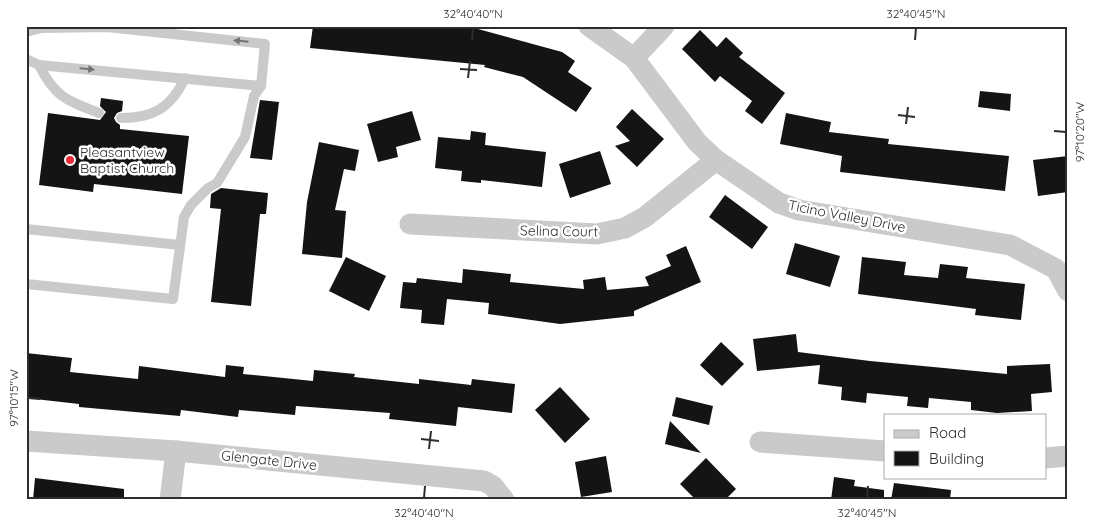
<svg xmlns="http://www.w3.org/2000/svg" width="1094" height="526" font-family="Quicksand,sans-serif">
	<style>
		.building { fill: #141414 }
		.lines { fill: none; stroke-linecap: round; stroke-linejoin: round }
		.service { stroke: #cacaca; stroke-width: 10 }
		.minor { stroke: #cacaca; stroke-width: 21 }
		.oneway { fill: #747474 }
		.ticks { fill: none; stroke: #2d2d2d; stroke-width: 2 }
		.poi-dot { fill: #e92b35; stroke: #fff; stroke-width: 2 }
		.labels { text-anchor: middle; stroke-width: 5; stroke-linejoin: round; paint-order: stroke }
		.poi-label { font-size: 14px; fill: #2d2d2d; stroke: #fff; text-anchor: start }
		.street-label { font-size: 14px; fill: #2d2d2d; stroke: #fff }
		.neatline { fill: none; stroke: #2d2d2d; stroke-width: 2 }
		.ticks-label { font-size: 12px; text-anchor: middle; fill: #2d2d2d }
	</style>
	<rect width="100%" height="100%" fill="#fff"/>
	<!-- building -->
	<g class="building">
		<path d="M313 26H456L478 29 562 52 575 61 568 72 592 88 576 112 523 77 484 67 485 65 310 48Z"/>
		<path d="M700 30 717 47 726 37 743 53 739 57 785 93 762 124 745 111 752 101 720 76 715 82 682 49Z"/>
		<path d="M980 91 1011 94 1010 111 978 107Z"/>
		<path d="M101 98 123 101 122 111 117 113 114 118 116 122 120 125V129L189 136 182 194 94 184 93 192 39 185 48 113 100 120 106 112 100 106Z"/>
		<path d="M260 100 279 102 272 160 250 158Z"/>
		<path d="M632 109 664 139 637 167 615 146 630 141 616 127Z"/>
		<path d="M412 111 421 140 396 147 398 157 378 162 367 124Z"/>
		<path d="M786 113 831 122 829 132 889 139 888 144 1009 156 1005 191 840 172 842 156 780 144Z"/>
		<path d="M471 131 486 133 485 145 546 152 542 187 481 180V183L461 181 462 171 435 168 438 137 470 140Z"/>
		<path d="M319 142 359 150 355 171 344 169 335 210 346 211 342 258 302 254 307 202Z"/>
		<path d="M600 151 611 184 570 198 559 164Z"/>
		<path d="M1068 156V192L1038 196 1033 160Z"/>
		<path d="M221 188 268 193 266 214H260L251 306 211 302 221 209 210 208 211 194Z"/>
		<path d="M725 195 768 227 752 249 709 217Z"/>
		<path d="M795 243 840 256 830 287 786 274Z"/>
		<path d="M686 246 701 282 634 311V316L560 324 488 314 489 303 447 299 444 325 421 323 422 310 400 308 403 282 416 283 417 278 462 283 463 269 511 274 510 282 584 289 583 280 605 277 607 290 649 286 645 277 671 266 666 255Z"/>
		<path d="M346 257 386 276 369 311 329 291Z"/>
		<path d="M862 257 906 262 904 275 938 278 940 264 968 267 966 278 1025 284 1021 320 975 315 976 309 858 294Z"/>
		<path d="M796 334 798 352 870 361 1007 374V366L1050 364 1052 392 1031 394 1032 411 997 413 971 410V402L929 398 928 408 907 406 908 397 867 393 866 403 841 400 842 387 818 384 820 365 757 371 753 339Z"/>
		<path d="M721 342 744 364 722 386 700 365Z"/>
		<path d="M26 353 72 358 70 372 138 379 139 366 225 377 226 365 244 367 243 374 313 381 314 370 355 374 354 377 419 384V379L471 385 472 379 515 384 512 413 458 407 456 426 389 419 390 413 296 406 295 415 239 410 238 417 181 410 180 416 79 407V404L26 398Z"/>
		<path d="M560 387 590 419 565 443 535 410Z"/>
		<path d="M676 397 713 406 709 425 672 416Z"/>
		<path d="M670 421 701 453 665 444Z"/>
		<path d="M606 456 612 492 581 497 575 462Z"/>
		<path d="M706 458 736 489 725 500H696L680 484Z"/>
		<path d="M834 477 855 480 854 486 884 490V500H831Z"/>
		<path d="M35 478 124 489V500H33Z"/>
		<path d="M894 483 951 490 950 500H891Z"/>
	</g>
	<g class="lines">
		<!-- service -->
		<g class="service">
			<path d="M26 32 42 28 107 27 265 44 261 86 254 96 245 137 217 183 208 188 191 205 184 217 173 299 26 284"/>
			<path d="M26 59 39 65 261 86"/>
			<path d="M39 65C55 97 66 100 99 113"/>
			<path d="M121 118C153 118 171 108 185 78"/>
			<path d="M26 229 180 245"/>
		</g>
		<!-- minor -->
		<g class="minor">
			<path d="M589 26 634 58 697 142 716 160 779 203 799 210 1010 245 1056 269 1068 291"/>
			<path d="M634 58 664 26"/>
			<path d="M410 224 597 234 625 228 645 217 716 160"/>
			<path d="M26 441 176 451 484 481 493 486 504 500"/>
			<path d="M760 442 885 451"/>
			<path d="M1045 458 1068 456"/>
			<path d="M170 500 176 451"/>
		</g>
	</g>
	<!-- one-way arrows -->
	<defs><path id="oneway-solid" d="M-6-.8H1V-3.2L6.5 0L1 3.2V.8H-6Z" transform="scale(1.25)"/></defs>
	<g class="oneway">
		<use href="#oneway-solid" transform="translate(241 41) rotate(-174)"/>
		<use href="#oneway-solid" transform="translate(87 69) rotate(5)"/>
	</g>
	<!-- ticks -->
	<path class="ticks" d="M472 40 473 28M915 40 916 28M460 69 477 70M468 78 470 61M898 115 915 117M906 124 908 107M1054 131 1066 132M28 398 40 399M421 439 439 441M429 449 431 431M424 498 425 486M867 498 868 486"/>
	<!-- markers -->
	<circle class="poi-dot" cx="70" cy="160" r="5"/>
	<g class="labels">
		<!-- poi labels -->
		<g class="poi-label">
			<text x="80" y="157">Pleasantview<tspan x="80" dy="16">Baptist Church</tspan></text>
		</g>
		<!-- street labels -->
		<g class="street-label">
			<text transform="translate(847 216) rotate(11)" y="5">Ticino Valley Drive</text>
			<text transform="translate(559 231) rotate(1)" y="5">Selina Court</text>
			<text transform="translate(269 460) rotate(6)" y="5">Glengate Drive</text>
		</g>
	</g>
	<!-- border -->
	<rect width="1094" height="526" fill="none" stroke="#ffffff" stroke-width="55"/>
	<!-- legend -->
	<rect x="884" y="414" width="162" height="65" fill="#ffffff" stroke="#ababab"/>
	<rect x="894" y="430" width="25" height="8" fill="#cacaca" stroke="#ababab"/>
	<text x="929" y="438" font-size="15" fill="#2d2d2d">Road</text>
	<rect x="894" y="451" width="25" height="15" fill="#141414" stroke="#ababab"/>
	<text x="929" y="464" font-size="15" fill="#2d2d2d">Building</text>
	<rect x="28" y="28" width="1038" height="470" class="neatline"/>
	<g class="ticks-label">
		<text x="473" y="18">32°40'40"N</text>
		<text x="916" y="18">32°40'45"N</text>
		<text transform="translate(1080 132) rotate(-90)" y="4">97°10'20"W</text>
		<text transform="translate(14 398) rotate(-90)" y="4">97°10'15"W</text>
		<text x="424" y="517">32°40'40"N</text>
		<text x="867" y="517">32°40'45"N</text>
	</g>
</svg>
